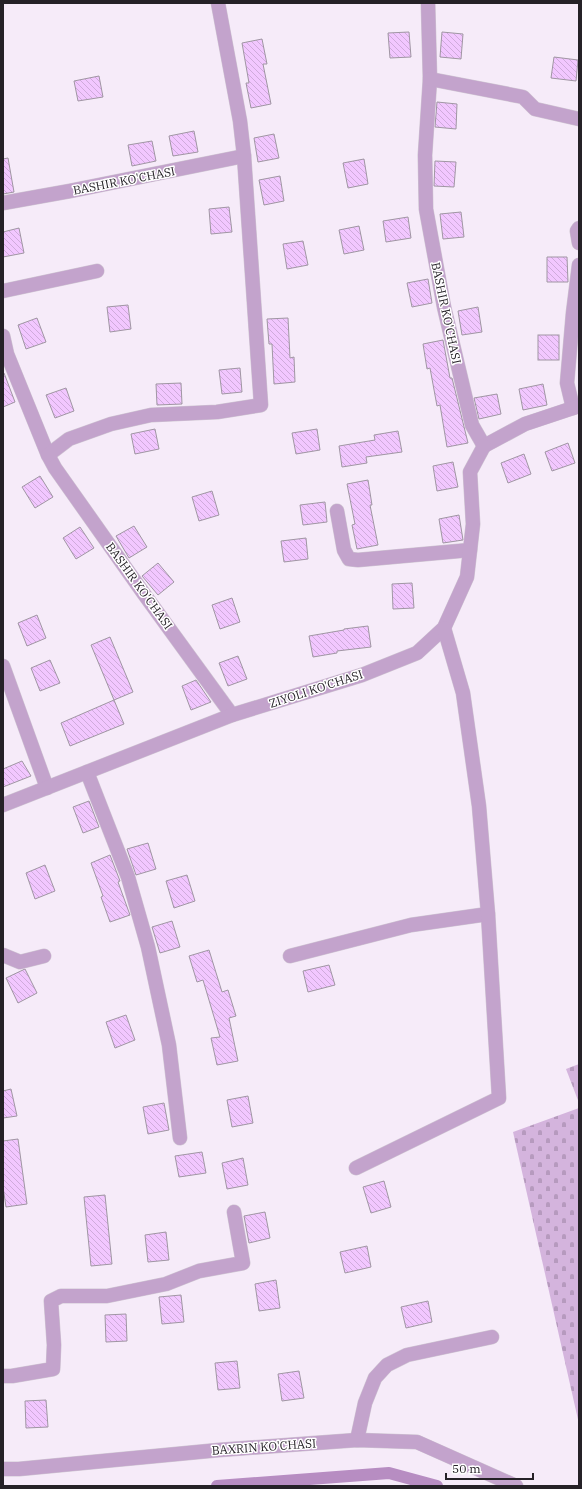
<svg xmlns="http://www.w3.org/2000/svg" width="582" height="1489" font-family="'IBM Plex Serif',serif">
	<style>
		.cemetery { fill: url(#cemetery-stones) }
		.lines { fill: none; stroke-linecap: round; stroke-linejoin: round }
		.canal { stroke: #b78dc2; stroke-width: 12 }
		.building { fill: url(#building-back-hatch); stroke: #a096a3 }
		.minor-casing { stroke: #d0c7d3; stroke-width: 15 }
		.minor { stroke: #c3a3cc; stroke-width: 14 }
		.labels { text-anchor: middle; stroke-width: 3; stroke-linejoin: round; paint-order: stroke }
		.street-label { font-size: 12px; fill: #252127; stroke: #fff }
	</style>
	<defs>
		<pattern id="cemetery-stones" width="16" height="16" patternUnits="userSpaceOnUse"><rect width="16" height="16" fill="#d4b4dd"/><path d="M2 7V4a2 2 0 0 1 4 0v3zM10 15v-3a2 2 0 0 1 4 0v3z" fill="#b69abe"/></pattern>
		<pattern id="building-back-hatch" width="6" height="6" patternUnits="userSpaceOnUse"><rect width="6" height="6" fill="#f2c7ff"/><path d="M-1 5l2 2M0 0l6 6M5-1l2 2" fill="none" stroke="#cfabdb"/></pattern>
	</defs>
	<rect width="100%" height="100%" fill="#f6ebf9"/>
	<!-- cemetery -->
	<g class="cemetery">
		<path d="M579 1064V1103L566 1069Z"/>
		<path d="M579 1108V1424L513 1132Z"/>
	</g>
	<g class="lines">
		<!-- canal -->
		<path class="canal" d="M217 1486 389 1473 437 1486"/>
	</g>
	<!-- building -->
	<g class="building">
		<path d="M409 32 411 57 390 58 388 33Z"/>
		<path d="M442 32 463 34 461 59 440 57Z"/>
		<path d="M262 39 267 64H263L271 104 251 108 246 83H249L242 43Z"/>
		<path d="M554 57 578 60 576 81 551 78Z"/>
		<path d="M99 76 103 97 78 101 74 81Z"/>
		<path d="M437 102 457 104 456 129 435 127Z"/>
		<path d="M194 131 198 152 173 156 169 136Z"/>
		<path d="M274 134 279 158 258 162 254 138Z"/>
		<path d="M152 141 156 161 132 166 128 145Z"/>
		<path d="M8 158 14 192 3 194V159Z"/>
		<path d="M364 159 368 184 348 188 343 163Z"/>
		<path d="M435 161 456 162 454 187 434 186Z"/>
		<path d="M280 176 284 201 264 205 259 180Z"/>
		<path d="M229 207 232 232 211 234 209 209Z"/>
		<path d="M461 212 464 237 443 239 440 214Z"/>
		<path d="M408 217 411 238 386 242 383 221Z"/>
		<path d="M359 226 364 250 344 254 339 230Z"/>
		<path d="M19 228 24 253 3 257V232Z"/>
		<path d="M303 241 308 265 287 269 283 244Z"/>
		<path d="M547 257H567L568 282H547Z"/>
		<path d="M428 279 432 303 412 307 407 283Z"/>
		<path d="M128 305 131 329 110 332 107 307Z"/>
		<path d="M478 307 482 332 462 335 458 311Z"/>
		<path d="M37 318 46 342 26 349 18 325Z"/>
		<path d="M288 318 290 358 294 357 295 382 274 384 272 344H269L267 319Z"/>
		<rect x="538" y="335" width="21" height="25"/>
		<path d="M443 340 450 378H452L468 443 447 447 440 405 437 406 430 368 427 369 423 344Z"/>
		<path d="M240 368 242 392 222 394 219 370Z"/>
		<path d="M3 373H4L15 402 3 407Z"/>
		<path d="M181 383 182 404 157 405 156 384Z"/>
		<path d="M543 384 547 405 523 410 519 389Z"/>
		<path d="M66 388 74 411 55 418 46 395Z"/>
		<path d="M497 394 501 414 479 419 474 398Z"/>
		<path d="M155 429 159 449 135 454 131 434Z"/>
		<path d="M317 429 320 450 296 454 292 433Z"/>
		<path d="M398 431 402 452 366 457 367 463 342 467 339 446 375 440 374 435Z"/>
		<path d="M568 443 575 463 552 471 545 452Z"/>
		<path d="M524 454 531 474 508 483 501 463Z"/>
		<path d="M453 462 458 487 437 491 433 466Z"/>
		<path d="M40 476 53 497 35 508 22 487Z"/>
		<path d="M368 480 372 505H370L378 545 357 549 352 525 355 524 347 484Z"/>
		<path d="M212 491 219 515 199 521 192 497Z"/>
		<path d="M325 502 327 522 303 525 300 505Z"/>
		<path d="M459 515 463 540 443 543 439 519Z"/>
		<path d="M134 526 147 547 129 558 116 536Z"/>
		<path d="M80 527 94 548 76 559 63 538Z"/>
		<path d="M306 538 308 559 284 562 281 541Z"/>
		<path d="M158 563 174 582 158 595 142 576Z"/>
		<path d="M412 583 414 608 393 609 392 584Z"/>
		<path d="M232 598 240 622 220 629 212 605Z"/>
		<path d="M37 615 46 638 27 646 18 623Z"/>
		<path d="M368 626 371 647 337 651V653L313 657 309 636 344 630V629Z"/>
		<path d="M110 637 133 692 114 700 91 645Z"/>
		<path d="M238 656 247 679 228 686 219 663Z"/>
		<path d="M50 660 60 683 40 691 31 668Z"/>
		<path d="M196 680 211 702 191 710 182 686Z"/>
		<path d="M114 700 124 724 70 746 61 723Z"/>
		<path d="M22 761 31 776 3 787V769Z"/>
		<path d="M89 801 99 827 83 833 73 807Z"/>
		<path d="M148 843 156 869 136 875 127 849Z"/>
		<path d="M110 855 120 881 118 882 130 915 110 922 101 897 103 896 91 863Z"/>
		<path d="M45 865 55 891 35 899 26 873Z"/>
		<path d="M187 875 195 901 174 908 166 881Z"/>
		<path d="M172 921 180 947 160 953 152 927Z"/>
		<path d="M209 950 222 992 228 990 236 1016 229 1018 238 1061 217 1065 211 1038 220 1037 203 980 197 982 189 956Z"/>
		<path d="M329 965 335 985 308 992 303 971Z"/>
		<path d="M25 969 37 993 18 1003 6 978Z"/>
		<path d="M126 1015 135 1040 115 1048 106 1022Z"/>
		<path d="M11 1089 17 1116 3 1118V1091Z"/>
		<path d="M248 1096 253 1123 232 1127 227 1100Z"/>
		<path d="M164 1103 169 1130 148 1134 143 1107Z"/>
		<path d="M18 1139 27 1204 6 1207 3 1187V1141Z"/>
		<path d="M202 1152 206 1173 179 1177 175 1156Z"/>
		<path d="M243 1158 248 1185 227 1189 222 1163Z"/>
		<path d="M384 1181 391 1207 371 1213 363 1187Z"/>
		<path d="M105 1195 112 1264 91 1266 84 1197Z"/>
		<path d="M265 1212 270 1238 249 1243 244 1216Z"/>
		<path d="M166 1232 169 1260 148 1262 145 1235Z"/>
		<path d="M367 1246 371 1267 345 1273 340 1252Z"/>
		<path d="M276 1280 280 1308 259 1311 255 1284Z"/>
		<path d="M181 1295 184 1322 162 1324 159 1297Z"/>
		<path d="M428 1301 432 1322 406 1328 401 1307Z"/>
		<path d="M126 1314 127 1341 106 1342 105 1315Z"/>
		<path d="M237 1361 240 1388 218 1390 215 1363Z"/>
		<path d="M299 1371 304 1398 282 1401 278 1374Z"/>
		<path d="M46 1400 48 1427 26 1428 25 1401Z"/>
	</g>
	<g class="lines">
		<defs>
			<g id="minor">
				<path d="M428 3 430 79 425 155 426 209 444 307 472 425 484 446"/>
				<path d="M430 79 523 97 535 109 579 119"/>
				<path d="M3 203 70 191 244 156"/>
				<path d="M579 228 577 231 579 243"/>
				<path d="M3 291 97 271"/>
				<path d="M3 336 7 354 48 455 55 468 144 594 232 715"/>
				<path d="M573 408 567 383 573 313 579 265"/>
				<path d="M484 446 525 424 579 406"/>
				<path d="M48 455 69 439 111 424 151 415 217 412 261 405 244 156 240 121 218 3"/>
				<path d="M337 511 344 550 349 559 358 560 470 550"/>
				<path d="M3 666 47 788"/>
				<path d="M87 772 128 877 148 947 169 1045 180 1138"/>
				<path d="M3 805 232 715 362 675 417 653 444 628 467 577 473 524 470 472 484 446"/>
				<path d="M3 955 20 962 44 956"/>
				<path d="M290 956 411 925 488 914"/>
				<path d="M356 1168 499 1098 488 914 479 806 463 693 444 628"/>
				<path d="M3 1376H12L53 1369 54 1345 51 1301 61 1296H107L166 1284 199 1271 243 1263 234 1212"/>
				<path d="M357 1440 365 1403 375 1378 387 1365 407 1355 492 1337"/>
				<path d="M3 1469H19L219 1450 357 1440 417 1442 516 1486"/>
			</g>
		</defs>
		<!-- minor casing -->
		<use href="#minor" class="minor-casing"/>
		<!-- minor -->
		<use href="#minor" class="minor"/>
	</g>
	<g class="labels">
		<!-- street labels -->
		<g class="street-label">
			<text transform="translate(124 181) rotate(-11)" y="4">BASHIR KO'CHASI</text>
			<text transform="translate(446 313) rotate(78)" y="4">BASHIR KO'CHASI</text>
			<text transform="translate(139 586) rotate(54)" y="4">BASHIR KO'CHASI</text>
			<text transform="translate(316 689) rotate(-18)" y="4">ZIYOLI KO'CHASI</text>
			<text transform="translate(264 1447) rotate(-4)" y="4">BAXRIN KO'CHASI</text>
		</g>
	</g>
	<!-- border -->
	<rect width="582" height="1489" fill="none" stroke="#252127" stroke-width="8"/>
	<!-- scale -->
	<path d="M446 1473v6h87v-6" fill="none" stroke="#252127" stroke-width="2"/>
	<text x="452" y="1473" font-size="12" fill="#252127" stroke="#ffffff" stroke-width="3" paint-order="stroke">50 m</text>
</svg>
